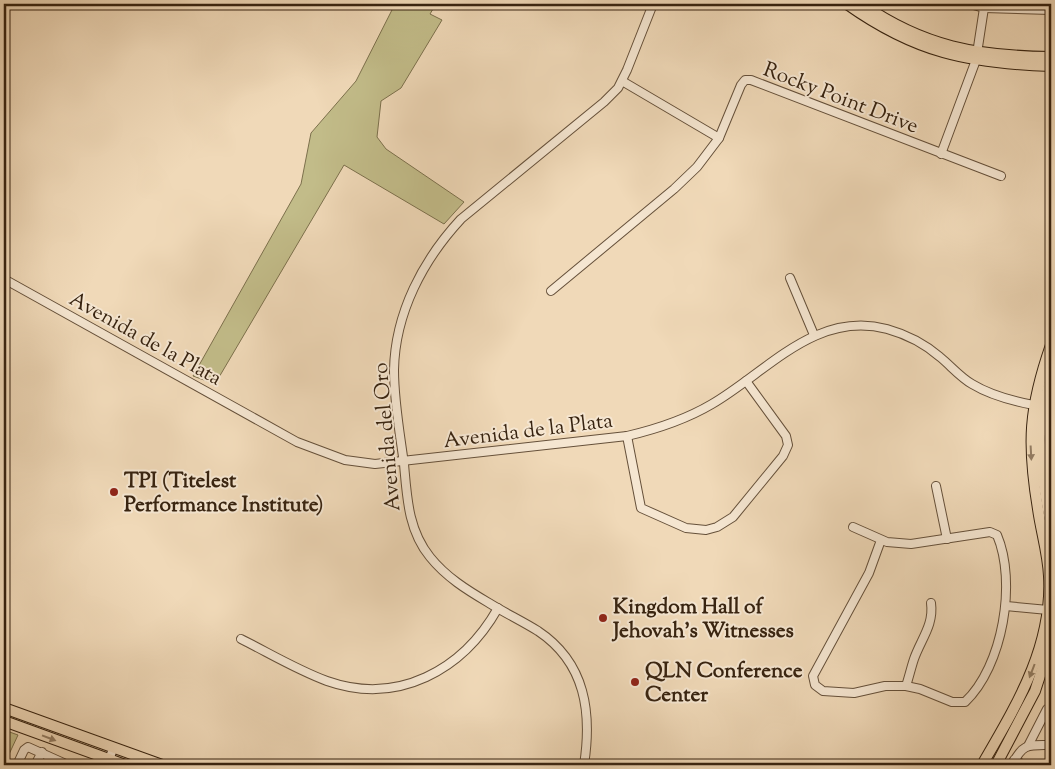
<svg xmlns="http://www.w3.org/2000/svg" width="1055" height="769" font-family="'Sorts Mill Goudy',serif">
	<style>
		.green { fill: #c2bc89; stroke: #7c704c }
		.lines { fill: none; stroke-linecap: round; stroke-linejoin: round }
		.minor-casing { stroke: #65503a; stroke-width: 10 }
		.major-casing { stroke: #372310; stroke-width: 12 }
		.minor { stroke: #f5e6d1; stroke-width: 8 }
		.major { stroke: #f0d9b8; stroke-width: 10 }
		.oneway { fill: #947e64 }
		.poi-dot { fill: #8f2418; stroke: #f5e6d1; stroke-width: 2 }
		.labels { text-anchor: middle; stroke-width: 4; stroke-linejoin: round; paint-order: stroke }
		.street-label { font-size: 21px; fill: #372310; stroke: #f5e6d1 }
		.poi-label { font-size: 21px; font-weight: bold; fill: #372310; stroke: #f5e6d1; text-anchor: start }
	</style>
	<rect width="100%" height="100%" fill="#f0d9b8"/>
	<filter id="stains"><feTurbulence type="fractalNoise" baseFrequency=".004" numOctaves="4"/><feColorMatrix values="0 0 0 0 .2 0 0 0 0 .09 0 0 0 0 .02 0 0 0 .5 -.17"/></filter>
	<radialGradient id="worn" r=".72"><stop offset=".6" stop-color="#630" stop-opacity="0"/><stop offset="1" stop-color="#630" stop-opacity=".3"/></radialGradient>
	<!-- green -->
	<g class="green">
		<path d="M395 4H436L430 14 442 20 401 88 381 101 377 137 386 149 464 202 444 224 344 165 215 384 193 376 301 184 311 133 356 81Z"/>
		<path d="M4 730 18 735 4 765Z"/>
	</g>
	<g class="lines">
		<defs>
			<g id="minor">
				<path d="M970 4 984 8 1051 10"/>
				<path d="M622 81 719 138"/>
				<path d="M941 154 976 60 984 8"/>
				<path d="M790 278 814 335"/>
				<path d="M4 279 297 442 345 460 375 464 627 436C657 429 685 420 712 404 767 372 816 310 887 329 905 334 925 344 940 357 951 366 960 377 972 384 995 398 1024 404 1051 408"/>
				<path d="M551 291 674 189 697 167 719 138 741 85 745 80H751L1001 176"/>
				<path d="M627 436 641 508 686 528 706 530 717 527 733 517 783 456 788 445 786 436 746 381"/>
				<path d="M936 486 947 539"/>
				<path d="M853 527 887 542 911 544 990 532 997 535C1017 582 1003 666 965 702H952L920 689 906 686H885L854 693 823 691 815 685 813 676 869 573 881 540"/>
				<path d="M1006 606 1048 610"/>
				<path d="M241 639C269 653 297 670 327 681 398 706 463 670 498 608"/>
				<path d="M906 686C909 677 911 668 914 659 921 639 934 625 931 603"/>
				<path d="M1028 746 1047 709"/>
				<path d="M1014 760 1024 765"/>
				<path d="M17 765 24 750 28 747 68 765"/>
				<path d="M35 765 42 752"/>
				<path d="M107 765 113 749"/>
				<path d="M584 765C592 713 586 663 538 631 522 621 505 613 489 603 467 590 446 577 430 557 408 530 407 497 404 464 400 434 394 402 394 370 395 313 423 260 461 219L604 102 618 88 627 70 653 4"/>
				<path d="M1012 765C1023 743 1028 745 1051 745"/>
			</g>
			<g id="major">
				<path d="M847 4C916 53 968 63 1051 66"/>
				<path d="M862 4C924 47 977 56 1051 57"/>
				<path d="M1051 376C1046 395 1041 414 1040 434 1039 464 1046 497 1051 527"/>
				<path d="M4 708 162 765"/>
				<path d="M4 721 125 765"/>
				<path d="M982 765C1016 706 1053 647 1049 576 1048 553 1041 531 1038 509 1027 443 1029 408 1051 345"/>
				<path d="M996 765 1035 691 1051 642"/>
			</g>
		</defs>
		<!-- minor casing -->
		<use href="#minor" class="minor-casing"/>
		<!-- major casing -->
		<use href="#major" class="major-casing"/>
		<!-- minor -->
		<use href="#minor" class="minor"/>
		<!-- major -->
		<use href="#major" class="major"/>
	</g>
	<!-- one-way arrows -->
	<defs><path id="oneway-solid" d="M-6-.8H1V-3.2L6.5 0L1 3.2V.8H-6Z" transform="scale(1.25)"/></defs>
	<g class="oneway">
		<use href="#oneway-solid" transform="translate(1031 453) rotate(87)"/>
		<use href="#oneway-solid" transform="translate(1032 671) rotate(111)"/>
		<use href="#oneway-solid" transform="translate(49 738) rotate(21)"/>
	</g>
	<!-- markers -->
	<g class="poi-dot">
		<circle cx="114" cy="492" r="5"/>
		<circle cx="603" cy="618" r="5"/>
		<circle cx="635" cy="682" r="5"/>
	</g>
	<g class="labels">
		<!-- street labels -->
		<g class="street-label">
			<text transform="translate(841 97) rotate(21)" y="7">Rocky Point Drive</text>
			<text transform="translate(146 338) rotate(29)" y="7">Avenida de la Plata</text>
			<text transform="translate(528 430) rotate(-7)" y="7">Avenida de la Plata</text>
			<text transform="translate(386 437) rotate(-95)" y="7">Avenida del Oro</text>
		</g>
		<!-- poi labels -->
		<g class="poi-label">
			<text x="124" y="487">TPI (Titelest<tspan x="124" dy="24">Performance Institute)</tspan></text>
			<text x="613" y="613">Kingdom Hall of<tspan x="613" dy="24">Jehovah's Witnesses</tspan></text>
			<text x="645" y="677">QLN Conference<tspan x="645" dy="24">Center</tspan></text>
		</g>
	</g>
	<!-- margin -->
	<rect width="1055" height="769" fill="none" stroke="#f0d9b8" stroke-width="20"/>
	<rect x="5" y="5" width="1045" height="759" fill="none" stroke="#372310" stroke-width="2.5"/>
	<rect x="10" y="10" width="1035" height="749" fill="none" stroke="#372310"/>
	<rect width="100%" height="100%" filter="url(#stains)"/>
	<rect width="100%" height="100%" fill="url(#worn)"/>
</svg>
